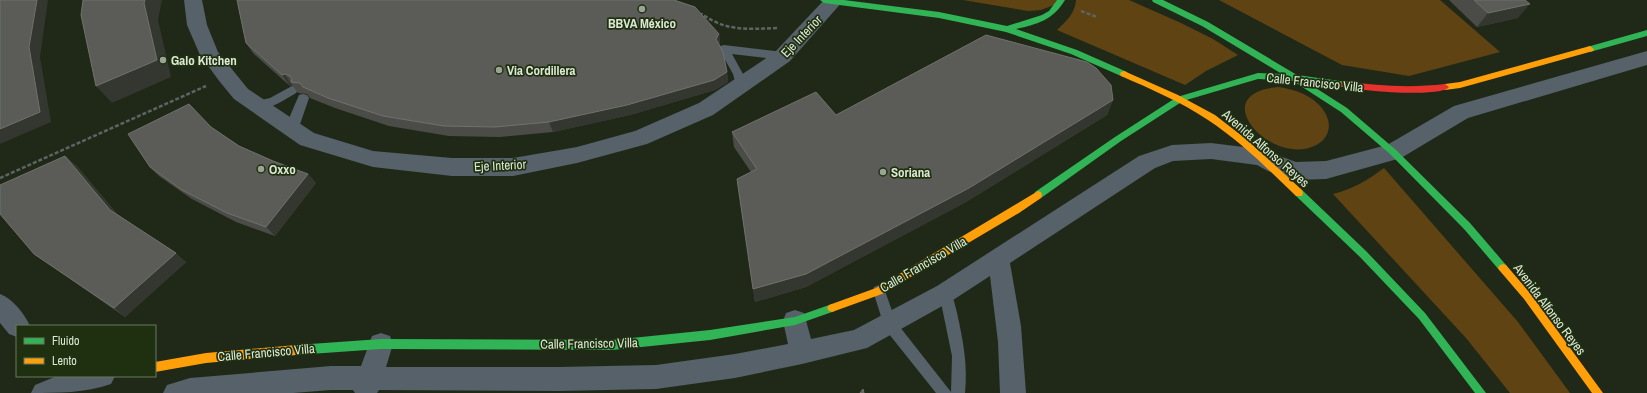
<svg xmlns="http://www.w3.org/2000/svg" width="1647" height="393" font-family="'Archivo Narrow',sans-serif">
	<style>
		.green { fill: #604312 }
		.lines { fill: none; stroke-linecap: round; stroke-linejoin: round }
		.path { stroke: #5c6464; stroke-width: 2.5; stroke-dasharray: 4 2; stroke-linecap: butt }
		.lane { fill: #566169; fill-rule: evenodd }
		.street { fill: #566169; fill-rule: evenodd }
		.fast { fill: #30b455; fill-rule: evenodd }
		.slow { fill: #ff9f0a; fill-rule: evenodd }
		.jam { fill: #e5322d; fill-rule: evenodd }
		.wall { fill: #4b4c48 }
		.shaded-wall { fill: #33372f }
		.building { fill: #5b5c58; stroke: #6f726b }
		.poi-dot { fill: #9aa492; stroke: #1f3011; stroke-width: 1.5 }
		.labels { text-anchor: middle; stroke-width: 3.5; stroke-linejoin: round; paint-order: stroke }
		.poi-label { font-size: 13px; font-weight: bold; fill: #dce7d4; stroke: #1f3011; text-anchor: start }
		.street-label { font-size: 13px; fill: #dce7d4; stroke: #1f3011 }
	</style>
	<rect width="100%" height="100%" fill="#202918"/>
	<!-- green -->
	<g class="green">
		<path d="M963 0H1057L1054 5 1041 10 1028 11Z"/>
		<path d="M1076 0H1129L1181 23 1213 39 1238 55 1206 71 1185 85 1057 30C1066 21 1075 14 1076 0Z"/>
		<path d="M1219 0H1440L1500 52 1409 76 1342 65Z"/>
		<path d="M1278 87C1292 89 1306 93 1317 103 1337 121 1331 145 1304 149 1261 155 1210 93 1278 87Z"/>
		<path d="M1384 168 1518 322 1570 393H1510L1466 338 1333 194C1353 189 1368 180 1384 168Z"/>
	</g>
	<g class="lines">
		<!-- path -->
		<g class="path">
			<path d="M1081 11 1097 17"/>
			<path d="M699 16 702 14C727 32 748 29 777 28"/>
			<path d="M0 178 206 86"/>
		</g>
		<!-- lane -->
		<g class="lane">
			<path d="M724 45 783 52 787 53 788 56 787 59 783 60 732 54 743 74 746 86 745 89 741 90 737 89 733 74 719 49 720 46Z"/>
			<path d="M292 86 296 87 298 90 296 93C284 100 267 112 253 108L251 105 253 102 270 98Z"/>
			<path d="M303 94 307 95 309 98 297 133 293 134 289 133 287 130 290 116 299 95Z"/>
			<path d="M879 285 884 287 885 291 896 322 951 392 952 356 939 293 940 289 945 287 950 289C953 296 955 305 957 313 963 340 968 365 965 393H936L885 329 873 291 874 287Z"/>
		</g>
		<!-- street -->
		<g class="street">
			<path d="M184 0H202L207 25 218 52 248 89 314 133 373 151 452 158H513L577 147 635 131 699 103 759 63 776 51 824 0 843 1 790 61 713 115 647 144 577 163 513 176H452L373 167 300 145 234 99 220 82 200 55 187 25Z"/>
			<path d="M1647 51V65L1468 118 1401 158 1326 179 1296 180 1268 171 1257 165 1211 159 1173 161 1155 168 1010 263 1021 326 1026 393H1000L998 342 990 276 953 300 867 348 802 364 735 378 656 389 559 391 379 390 377 393H355L353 390H331L293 393H163L167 385 190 378 331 366H361L372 336 381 333 390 336 393 344 386 367H559L656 365 735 354 788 344 783 321 786 313 795 310 804 313 811 339 854 330 937 286 1139 156 1172 145 1211 143 1260 149 1296 162 1326 161 1387 145 1454 106Z"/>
			<path d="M0 294C13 299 24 313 30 326H17V337L9 334 0 323Z"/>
			<path d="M57 376H115L111 384C85 393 58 393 31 393L35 385Z"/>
		</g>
		<!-- fast -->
		<g class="fast">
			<path d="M820 0H844L939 12 1007 26 1042 15 1049 11 1057 0H1065C1053 20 1038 24 1016 29L1077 50 1127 72 1128 74 1124 77 1121 76 1071 54 1006 32 939 18 824 3Z"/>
			<path d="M1152 0H1163L1208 22 1297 75 1347 82 1348 84 1344 87 1308 83 1347 108 1396 150 1470 223 1506 265 1508 268 1506 271 1503 272 1500 271 1464 229 1390 154 1341 112 1293 81 1258 79 1183 101 1121 141 1041 198H1035L1034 195 1035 192 1115 137 1177 97 1258 73 1282 74 1202 26 1153 2Z"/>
			<path d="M1647 30V36L1590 52 1586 49 1587 47Z"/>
			<path d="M1299 189 1302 190 1366 251 1425 313 1486 393H1475L1419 319 1360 257 1296 196 1295 193 1296 190Z"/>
			<path d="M832 304 835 305 837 308 835 311 795 325 710 340 612 350 381 349 296 355 292 353 291 350 292 347 296 345 381 339 612 340 710 330 795 317Z"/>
		</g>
		<!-- slow -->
		<g class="slow">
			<path d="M1590 46 1594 49 1593 51 1460 88 1445 90 1441 87 1445 84 1460 82Z"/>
			<path d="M1124 71 1178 95 1215 115 1246 139 1302 190 1303 193 1302 196H1296C1268 169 1240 141 1208 120 1181 102 1151 89 1121 76L1120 74 1121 72Z"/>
			<path d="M1038 191 1041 192 1042 195 1041 198 1019 213 882 294 832 312 829 311 827 308 829 305 876 288Z"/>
			<path d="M1503 264 1506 265 1530 293 1603 393H1592L1524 299 1500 271 1498 268 1500 265Z"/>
			<path d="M296 345 300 347 301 350 300 353 296 355 206 363 155 372V362L206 353Z"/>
		</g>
		<!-- jam -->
		<path class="jam" d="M1344 81C1378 86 1411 88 1445 84L1449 87C1441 98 1356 91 1341 86L1340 84Z"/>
	</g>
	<!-- wall -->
	<g class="wall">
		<path d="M1449 0H1525L1518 18 1477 27Z"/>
		<path d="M719 34 720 45 727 72 728 82 715 90 630 115 553 132 500 137 449 136 389 126 335 108 310 98 307 94 298 93 292 85 290 86 253 53 246 43Z"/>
		<path d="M1113 100 1107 115 966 202 806 287 755 302 737 179 751 172 734 147 732 132 836 115Z"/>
		<path d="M211 127 239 146 273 161 308 174 316 183 275 236 236 222 192 199 159 176 150 167Z"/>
		<path d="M76 165 117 214 186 262 125 317 34 254Z"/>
	</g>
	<!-- shaded-wall -->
	<g class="shaded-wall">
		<path d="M37 0H48L40 57 51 122 0 144V129L29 47Z"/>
		<path d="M145 0H162L158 20 171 77 112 103 96 86Z"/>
		<path d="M1530 4 1518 18 1477 27 1488 13Z"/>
		<path d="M719 34 720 44 718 50 716 39Z"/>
		<path d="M727 72 728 82 715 90 630 115 553 132 549 122Z"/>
		<path d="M285 74 292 85 290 86 282 75Z"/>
		<path d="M1113 100 1107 115 966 202 806 287 755 302 753 289Z"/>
		<path d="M65 156 76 165 121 219 110 210Z"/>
		<path d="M308 174 316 183 275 236 266 227Z"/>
		<path d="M176 253 186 262 125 317 114 308Z"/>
	</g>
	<!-- building -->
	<g class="building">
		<path d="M0 0H37L29 47 40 112 0 129Z"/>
		<path d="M83 0H145L144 3 157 60 96 86 81 15Z"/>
		<path d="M237 0H674L695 7 719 34 716 39 723 52 727 72 714 80 627 105 549 122 495 127 444 126 383 116 328 98 303 87 300 83 291 82 292 79 290 76 285 74 282 75 246 43Z"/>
		<path d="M1474 0H1525L1530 4 1488 13Z"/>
		<path d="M986 35 1087 62 1096 68 1111 85 1113 100 969 188 806 274 753 289 737 179 757 169 732 132 816 92 836 115Z"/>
		<path d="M189 104 211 127 239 146 273 161 308 174 266 227 227 213 182 190 150 167 128 134Z"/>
		<path d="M65 156 110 210 176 253 114 308 34 254 0 214V185Z"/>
		<path d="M863 389 864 393H860Z"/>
	</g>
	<!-- markers -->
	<g class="poi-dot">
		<circle cx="642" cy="9" r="4"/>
		<circle cx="163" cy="60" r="4"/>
		<circle cx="499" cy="70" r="4"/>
		<circle cx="261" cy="169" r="4"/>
		<circle cx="883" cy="172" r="4"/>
	</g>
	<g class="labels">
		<!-- poi labels -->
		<g class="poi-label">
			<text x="642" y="28" text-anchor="middle">BBVA México</text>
			<text x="171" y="65">Galo Kitchen</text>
			<text x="507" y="75">Via Cordillera</text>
			<text x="269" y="174">Oxxo</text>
			<text x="891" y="177">Soriana</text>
		</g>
		<!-- street labels -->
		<g class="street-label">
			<text transform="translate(801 36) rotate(-46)" y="5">Eje Interior</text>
			<text transform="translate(1315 82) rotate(6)" y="5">Calle Francisco Villa</text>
			<text transform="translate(1266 148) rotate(41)" y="5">Avenida Alfonso Reyes</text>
			<text transform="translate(500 165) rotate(-3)" y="5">Eje Interior</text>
			<text transform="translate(923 264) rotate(-30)" y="5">Calle Francisco Villa</text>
			<text transform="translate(1550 309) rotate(53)" y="5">Avenida Alfonso Reyes</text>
			<text transform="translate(589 343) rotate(-1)" y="5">Calle Francisco Villa</text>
			<text transform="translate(266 352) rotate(-5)" y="5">Calle Francisco Villa</text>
		</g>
	</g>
	<!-- legend -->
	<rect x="16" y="325" width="140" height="52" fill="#1f3011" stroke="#6b795f"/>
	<rect x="24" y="338" width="20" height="6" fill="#30b455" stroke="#6b795f"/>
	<text x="52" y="345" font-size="12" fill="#dce7d4">Fluido</text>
	<rect x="24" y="358" width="20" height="6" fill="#ff9f0a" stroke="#6b795f"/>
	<text x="52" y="365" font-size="12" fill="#dce7d4">Lento</text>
</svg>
